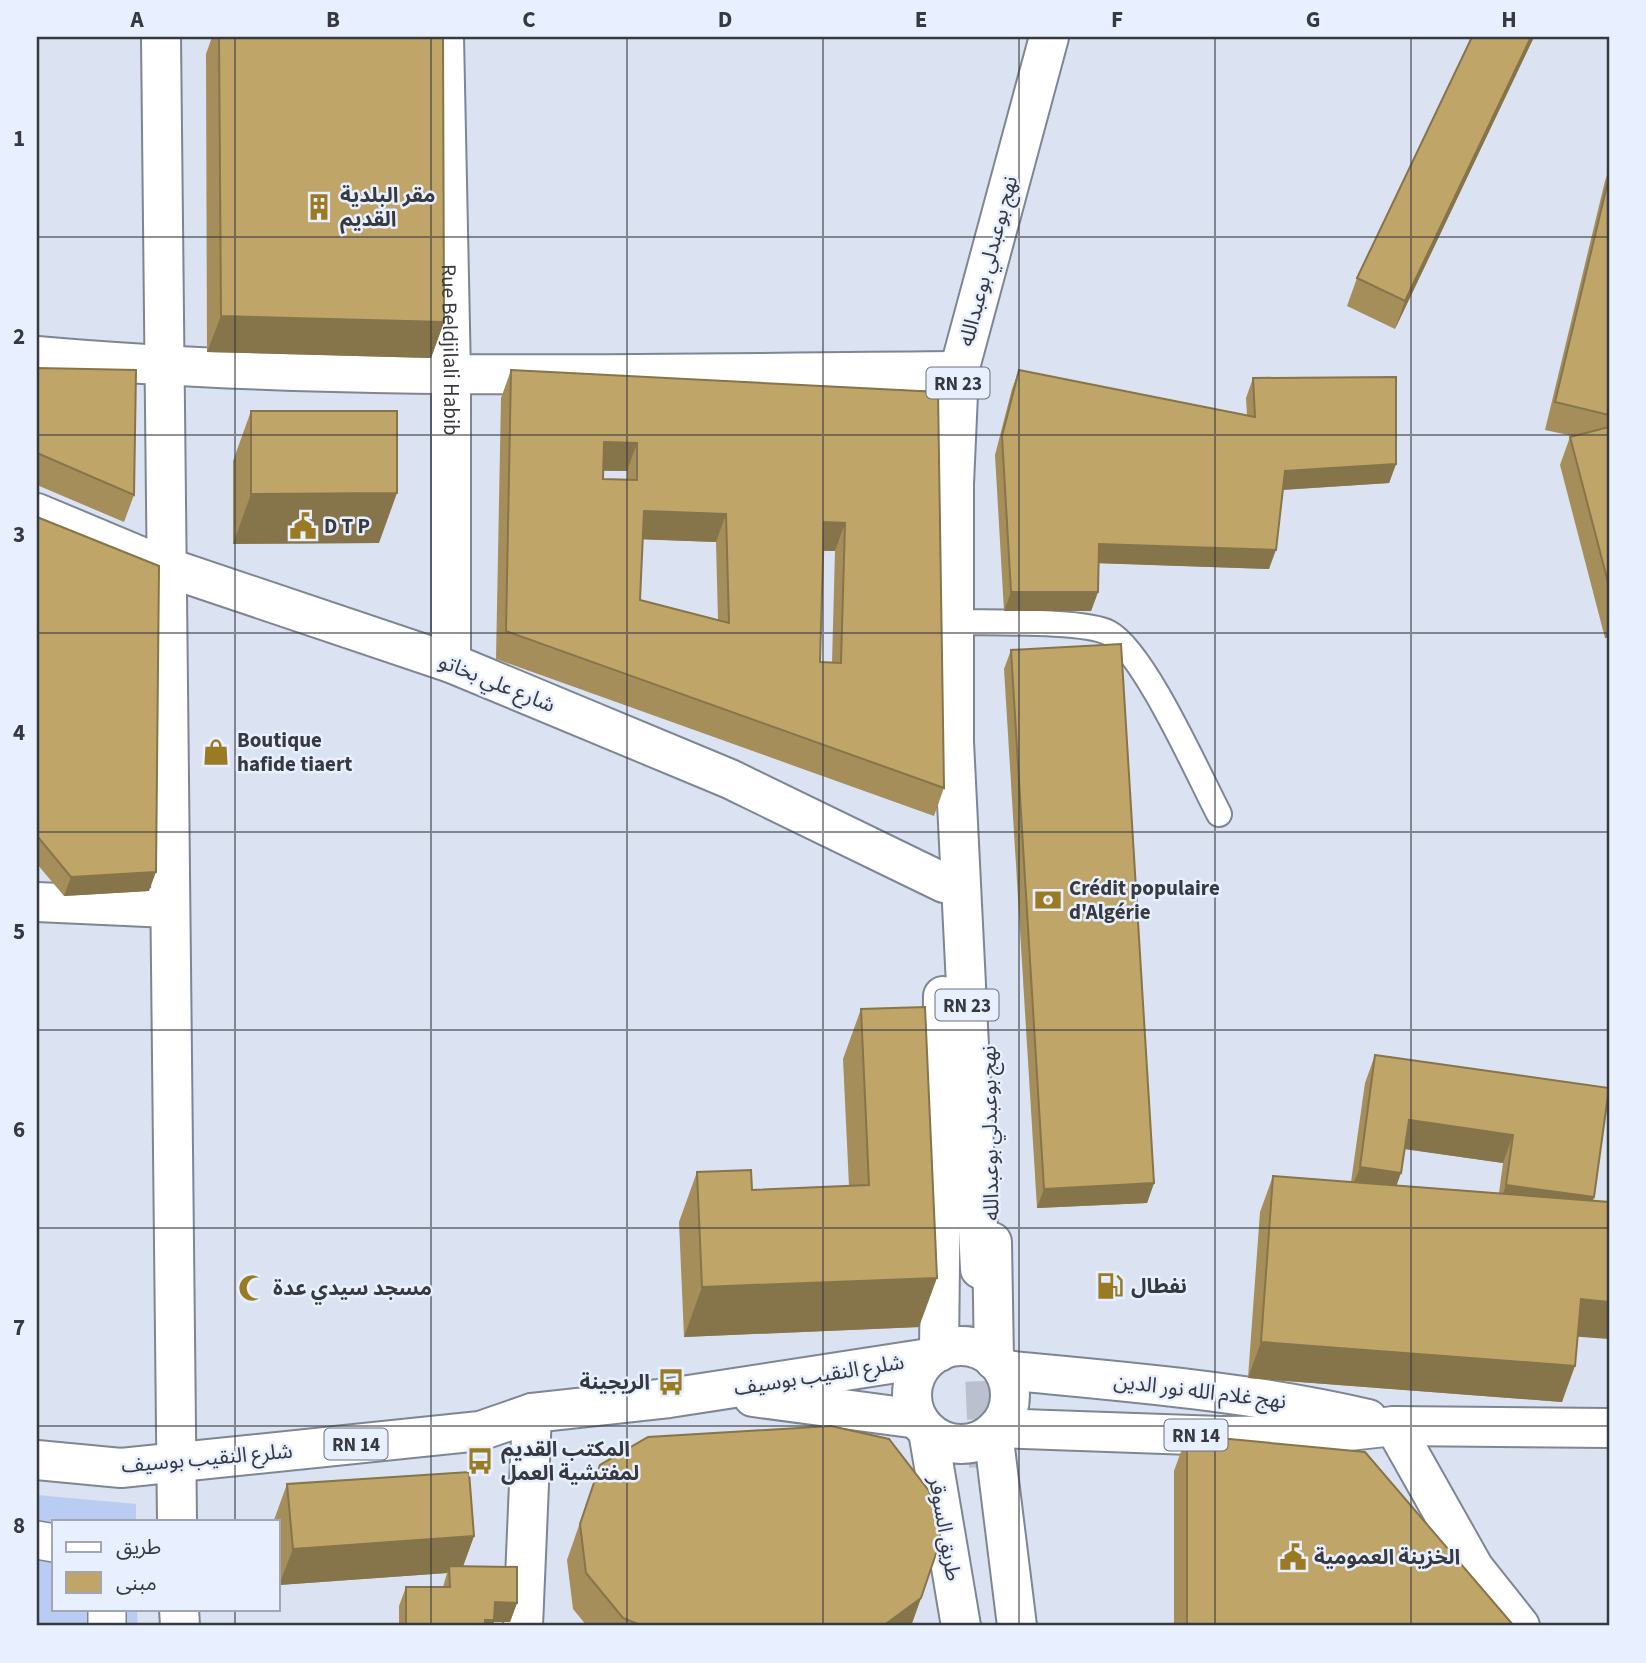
<svg xmlns="http://www.w3.org/2000/svg" width="1646" height="1663" font-family="'Source Sans 3','Noto Sans Arabic',sans-serif">
	<style>
		.green { fill: #baccf4 }
		.lines { fill: none; stroke-linecap: round; stroke-linejoin: round }
		.primary-tunnel { stroke: #bac0cd; stroke-width: 38; stroke-dasharray: 38 19; stroke-linecap: butt }
		.service-casing { stroke: #7e8593; stroke-width: 28 }
		.pedestrian-casing { stroke: #7e8593; stroke-width: 40 }
		.minor-casing { stroke: #7e8593; stroke-width: 42 }
		.tertiary-casing { stroke: #7e8593; stroke-width: 42 }
		.primary-casing { stroke: #7e8593; stroke-width: 42 }
		.service { stroke: #fff; stroke-width: 24 }
		.pedestrian { stroke: #fff; stroke-width: 37 }
		.minor { stroke: #fff; stroke-width: 38 }
		.tertiary { stroke: #fff; stroke-width: 38 }
		.primary { stroke: #fff; stroke-width: 38 }
		.wall { fill: #a58e5a; fill-rule: evenodd }
		.shaded-wall { fill: #86744a }
		.building { fill: #c0a569; stroke: #86744a; stroke-width: 2; fill-rule: evenodd }
		.grid { fill: none; stroke: #36393f; stroke-width: 2; stroke-opacity: 0.55 }
		.labels { text-anchor: middle; stroke-width: 5; stroke-linejoin: round; paint-order: stroke }
		.shield { fill: #e8effe; stroke: #6b7078; stroke-width: 2 }
		.shield-label { font-size: 19px; font-weight: bold; fill: #36393f }
		.poi-label { font-size: 21px; font-weight: bold; fill: #36393f; stroke: #e8effe; text-anchor: start }
		.street-label { font-size: 21px; fill: #36393f; stroke: #e8effe }
		.neatline { fill: none; stroke: #36393f; stroke-width: 2.5 }
		.grid-label { font-size: 23px; text-anchor: middle; font-weight: bold; fill: #36393f }
	</style>
	<rect width="100%" height="100%" fill="#dbe2f1"/>
	<!-- green -->
	<path class="green" d="M37 1495 136 1504V1521H54V1609H137L138 1626H37Z"/>
	<g class="lines">
		<!-- primary-tunnel -->
		<path class="primary-tunnel" d="M982 1324 988 1467"/>
		<defs>
			<path id="service" d="M955 622C988 623 1085 620 1109 633 1144 652 1198 774 1219 814"/>
			<g id="pedestrian">
				<path d="M37 1540 54 1543"/>
				<path d="M107 1609V1626"/>
			</g>
			<g id="minor">
				<path d="M161 37 177 1521"/>
				<path id="s1" d="M444 37 451 375V663"/>
				<path d="M37 356C343 383 652 373 959 371"/>
				<path d="M37 902 169 908"/>
				<path d="M179 1609 180 1626"/>
				<path d="M523 1626 532 1413"/>
			</g>
			<path id="tertiary" d="M37 513 166 567 451 663 730 779 944 883"/>
			<g id="primary">
				<path d="M992 1242 994 1360"/>
				<path d="M980 1269 954 742V484L959 371 1049 37"/>
				<circle cx="961" cy="1395" r="49"/>
				<path d="M939 1352 943 996"/>
				<path d="M1003 1370C1126 1382 1248 1391 1368 1419"/>
				<path d="M753 1397 918 1419"/>
				<path d="M1394 1426 1474 1568 1520 1626"/>
				<path d="M997 1428 1220 1436 1313 1435 1394 1426 1609 1428"/>
				<path d="M928 1431 961 1626"/>
				<path d="M993 1432 1017 1626"/>
				<path d="M37 1460 121 1468 480 1431 532 1413 669 1398 929 1358"/>
			</g>
		</defs>
		<!-- service casing -->
		<use href="#service" class="service-casing"/>
		<!-- pedestrian casing -->
		<use href="#pedestrian" class="pedestrian-casing"/>
		<!-- minor casing -->
		<use href="#minor" class="minor-casing"/>
		<!-- tertiary casing -->
		<use href="#tertiary" class="tertiary-casing"/>
		<!-- primary casing -->
		<use href="#primary" class="primary-casing"/>
		<!-- service -->
		<use href="#service" class="service"/>
		<!-- pedestrian -->
		<use href="#pedestrian" class="pedestrian"/>
		<!-- minor -->
		<use href="#minor" class="minor"/>
		<!-- tertiary -->
		<use href="#tertiary" class="tertiary"/>
		<!-- primary -->
		<use href="#primary" class="primary"/>
	</g>
	<!-- wall -->
	<g class="wall">
		<path d="M212 37H443L444 322 431 358 207 352 206 54Z"/>
		<path d="M1472 37H1534L1395 329 1347 306 1357 278Z"/>
		<path d="M1609 169V637L1605 638 1560 465 1570 437 1573 436 1545 430 1605 181Z"/>
		<path d="M37 368 134 495 124 522 37 485Z"/>
		<path d="M511 370 938 392 944 788 934 816 496 659 501 398ZM603 471H627V480L603 479ZM642 539 716 542 718 620 640 600ZM823 551H835L832 663 820 662Z"/>
		<path d="M1019 370 1247 415 1246 398 1253 378 1396 464 1389 483 1283 490 1269 569 1099 563 1098 592 1091 611H1004L995 455 1012 389Z"/>
		<path d="M251 411 379 543 233 544V461Z"/>
		<path d="M37 517 149 891 64 896 37 864Z"/>
		<path d="M1011 650 1154 1183 1147 1203 1037 1208 1004 669Z"/>
		<path d="M861 1009 919 1327 684 1337 679 1222 697 1172 752 1190 849 1186 843 1059Z"/>
		<path d="M1375 1055 1609 1088 1593 1201 1578 1336 1562 1402 1248 1378 1260 1212 1273 1176 1351 1182 1365 1083ZM1404 1149 1503 1163 1499 1193 1396 1185Z"/>
		<path d="M1187 1435 1514 1626H1174V1471Z"/>
		<path d="M600 1465 921 1598 911 1626H587L573 1609 567 1560Z"/>
		<path d="M287 1484 474 1536 463 1566 517 1603 510 1622H494L492 1626H399V1606L406 1587H443L447 1573 279 1585 278 1570V1521H274V1520Z"/>
	</g>
	<!-- shaded-wall -->
	<g class="shaded-wall">
		<path d="M1531 37H1534L1395 329 1405 301Z"/>
		<path d="M221 316 444 322 431 358 207 352Z"/>
		<path d="M604 442 637 443 627 471 594 470Z"/>
		<path d="M1396 464 1389 483 1278 490 1285 471Z"/>
		<path d="M397 493 379 543 233 544 251 494Z"/>
		<path d="M644 511 726 514 716 542 633 539Z"/>
		<path d="M824 522 845 523 835 551 814 550Z"/>
		<path d="M1099 544 1276 550 1269 569 1092 563Z"/>
		<path d="M1011 592H1098L1091 611H1004Z"/>
		<path d="M1609 628V637L1605 638Z"/>
		<path d="M156 872 149 891 64 896 71 877Z"/>
		<path d="M1409 1120 1513 1135 1503 1163 1398 1148Z"/>
		<path d="M1360 1167 1401 1173 1391 1201 1349 1195Z"/>
		<path d="M1154 1183 1147 1203 1037 1208 1044 1189Z"/>
		<path d="M1506 1185 1594 1197 1584 1225 1496 1213Z"/>
		<path d="M937 1278 919 1327 684 1337 702 1287Z"/>
		<path d="M1581 1299 1609 1302V1339L1568 1336Z"/>
		<path d="M1261 1342 1575 1366 1562 1402 1248 1378Z"/>
		<path d="M474 1536 461 1572 449 1566 447 1573 279 1585 293 1549Z"/>
		<path d="M921 1598 911 1626H883Z"/>
		<path d="M495 1602 517 1603 510 1622H494L492 1626H483Z"/>
	</g>
	<!-- building -->
	<g class="building">
		<path d="M219 37H443L444 322 221 316Z"/>
		<path d="M1472 37H1531L1405 301 1357 278Z"/>
		<path d="M1609 177V415L1555 402Z"/>
		<path d="M37 368 136 370 134 495 37 453Z"/>
		<path d="M511 370 938 392 944 788 506 631ZM604 442 637 443V480L603 479ZM644 511 726 514 729 623 640 600ZM824 522 845 523 841 663 820 662Z"/>
		<path d="M1019 370 1255 417 1253 378 1396 377V464L1285 471 1276 550 1099 544 1098 592H1011L1002 436Z"/>
		<path d="M251 411H397V493L251 494Z"/>
		<path d="M1609 427V586L1570 437Z"/>
		<path d="M37 517 159 566 156 872 71 877 37 836Z"/>
		<path d="M1121 644 1154 1183 1044 1189 1011 650Z"/>
		<path d="M925 1007 937 1278 702 1287 697 1172 751 1170 752 1190 869 1185 861 1009Z"/>
		<path d="M1375 1055 1609 1088 1594 1197 1506 1185 1513 1135 1409 1120 1401 1173 1360 1167Z"/>
		<path d="M1273 1176 1609 1202V1302L1581 1299 1575 1366 1261 1342Z"/>
		<path d="M831 1426 889 1439 929 1491 941 1539 921 1598 883 1626H643L623 1618 586 1573 580 1524 600 1465 648 1437Z"/>
		<path d="M1187 1435 1365 1452 1514 1626H1187Z"/>
		<path d="M469 1472 474 1536 293 1549 287 1484Z"/>
		<path d="M449 1566 517 1567V1603L495 1602 494 1620H485V1626H406V1587H450Z"/>
	</g>
	<!-- grid -->
	<path class="grid" d="M235 37V1521M431 37V1626M627 37V1626M823 37V1626M1019 37V1626M1215 37V1626M1411 37V1626M37 237H1609M37 435H1609M37 633H1609M37 832H1609M37 1030H1609M37 1228H1609M37 1426H1609M235 1609V1626"/>
	<!-- icons -->
	<defs>
		<symbol id="building-bare" viewBox="-9 -9 18 18"><path d="M-4-6H4V6H1V3H-1V6H-4ZM-2.5-4.3h1.7v1.8h-1.7ZM.8-4.3h1.7v1.8H.8ZM-2.5-1h1.7V.8h-1.7ZM.8-1h1.7V.8H.8Z" fill="#9b7a24" stroke="#e8effe" stroke-width="2.5" paint-order="stroke"/></symbol>
		<symbol id="civic-bare" viewBox="-9 -9 18 18"><path d="M-.6-6.5H3V-4.5H.6V-3L4-1V1h2V6H-6V1h2V-1L-.6-3ZM-1.2 2.5V6h2.4V2.5Z" fill="#9b7a24" stroke="#e8effe" stroke-width="2.5" paint-order="stroke"/></symbol>
		<symbol id="shop-bare" viewBox="-9 -9 18 18"><path d="M-5-2.5h2.3a2.7 3.5 0 0 1 5.4 0H5L5.5 6h-11ZM-1.5-2.5h3a1.5 2.3 0 0 0-3 0Z" fill="#9b7a24" stroke="#e8effe" stroke-width="2.5" paint-order="stroke"/></symbol>
		<symbol id="bank-bare" viewBox="-9 -9 18 18"><path d="M-6-4H6V4H-6ZM0-2.3a2.3 2.3 0 1 0 0 4.6a2.3 2.3 0 1 0 0-4.6Z" fill="#9b7a24" stroke="#e8effe" stroke-width="2.5" paint-order="stroke"/></symbol>
		<symbol id="fuel-bare" viewBox="-9 -9 18 18"><path d="M-5.5-6h7V0h2V4h1.3V-2.5L3-4.5l.8-.8L6-3V5H2.5V1h-1V6h-7ZM-4.2-4.7v3.2H.2V-4.7Z" fill="#9b7a24" stroke="#e8effe" stroke-width="2.5" paint-order="stroke"/></symbol>
		<symbol id="mosque-bare" viewBox="-9 -9 18 18"><path d="M3.5-4.9A6 6 0 1 0 3.5 4.9A5 5 0 1 1 3.5-4.9Z" fill="#9b7a24" stroke="#e8effe" stroke-width="2.5" paint-order="stroke"/></symbol>
		<symbol id="bus-bare" viewBox="-9 -9 18 18"><path d="M-5-6H5V4H4V6H2V4H-2V6H-4V4H-5ZM-3.5-4V0h7V-4ZM-3.5 1.2v1.5H-2V1.2ZM2 1.2v1.5H3.5V1.2Z" fill="#9b7a24" stroke="#e8effe" stroke-width="2.5" paint-order="stroke"/></symbol>
	</defs>
	<g fill-rule="evenodd">
		<use href="#building-bare" x="300" y="188" width="38" height="38"/>
		<use href="#civic-bare" x="284" y="507" width="38" height="38"/>
		<use href="#shop-bare" x="197" y="733" width="38" height="38"/>
		<use href="#bank-bare" x="1029" y="881" width="38" height="38"/>
		<use href="#fuel-bare" x="1091" y="1267" width="38" height="38"/>
		<use href="#mosque-bare" x="233" y="1269" width="38" height="38"/>
		<use href="#bus-bare" x="652" y="1363" width="38" height="38"/>
		<use href="#bus-bare" x="461" y="1442" width="38" height="38"/>
		<use href="#civic-bare" x="1274" y="1538" width="38" height="38"/>
	</g>
	<g class="labels">
		<!-- shield labels -->
		<g class="shield">
			<rect x="926.5" y="367.5" width="63" height="31" rx="5"/>
			<rect x="935.5" y="989.5" width="63" height="31" rx="5"/>
			<rect x="1164.5" y="1419.5" width="63" height="31" rx="5"/>
			<rect x="324.5" y="1428.5" width="63" height="31" rx="5"/>
		</g>
		<g class="shield-label">
			<text x="958" y="390">RN 23</text>
			<text x="967" y="1012">RN 23</text>
			<text x="1196" y="1442">RN 14</text>
			<text x="356" y="1451">RN 14</text>
		</g>
		<!-- poi labels -->
		<g class="poi-label">
			<text x="340" y="202">مقر البلدية<tspan x="340" dy="24">القديم</tspan></text>
			<text x="324" y="533">D T P</text>
			<text x="237" y="747">Boutique<tspan x="237" dy="24">hafide tiaert</tspan></text>
			<text x="1069" y="895">Crédit populaire<tspan x="1069" dy="24">d'Algérie</tspan></text>
			<text x="1131" y="1293">نفطال</text>
			<text x="273" y="1295">مسجد سيدي عدة</text>
			<text x="650" y="1389" text-anchor="end">الريجينة</text>
			<text x="501" y="1456">المكتب القديم<tspan x="501" dy="24">لمفتشية العمل</tspan></text>
			<text x="1314" y="1564">الخزينة العمومية</text>
		</g>
		<!-- street labels -->
		<g class="street-label">
			<text transform="translate(988 261) rotate(-75)" y="7">نهج بوعبدلي بوعبدالله</text>
			<text dy="7" stroke="none"><textPath href="#s1" startOffset="313">Rue Beldjilali Habib</textPath></text>
			<text transform="translate(497 683) rotate(22)" y="7">شارع علي بخاتو</text>
			<text transform="translate(990 1133) rotate(-91)" y="7">نهج بوعبدلي بوعبدالله</text>
			<text transform="translate(819 1375) rotate(-9)" y="7">شلرع النقيب بوسيف</text>
			<text transform="translate(1200 1391) rotate(7)" y="7">نهج غلام الله نور الدين</text>
			<text transform="translate(207 1458) rotate(-5)" y="7">شلرع النقيب بوسيف</text>
			<text transform="translate(945 1529) rotate(80)" y="7">طريق السوقر</text>
		</g>
	</g>
	<!-- border -->
	<rect width="1646" height="1663" fill="none" stroke="#e8effe" stroke-width="77"/>
	<!-- legend -->
	<rect x="52" y="1520" width="228" height="91" fill="#e8effe" stroke="#a1a6b2" stroke-width="2"/>
	<rect x="66" y="1542" width="35" height="10" fill="#ffffff" stroke="#a1a6b2" stroke-width="2"/>
	<text x="116" y="1554" font-size="21" fill="#36393f">طريق</text>
	<rect x="66" y="1572" width="35" height="21" fill="#c0a569" stroke="#a1a6b2" stroke-width="2"/>
	<text x="116" y="1590" font-size="21" fill="#36393f">مبنى</text>
	<rect x="38" y="38" width="1570" height="1586" class="neatline"/>
	<g class="grid-label">
		<text x="137" y="27">A</text>
		<text x="333" y="27">B</text>
		<text x="529" y="27">C</text>
		<text x="725" y="27">D</text>
		<text x="921" y="27">E</text>
		<text x="1117" y="27">F</text>
		<text x="1313" y="27">G</text>
		<text x="1509" y="27">H</text>
		<text x="19" y="146">1</text>
		<text x="19" y="344">2</text>
		<text x="19" y="542">3</text>
		<text x="19" y="740">4</text>
		<text x="19" y="939">5</text>
		<text x="19" y="1137">6</text>
		<text x="19" y="1335">7</text>
		<text x="19" y="1533">8</text>
	</g>
</svg>
